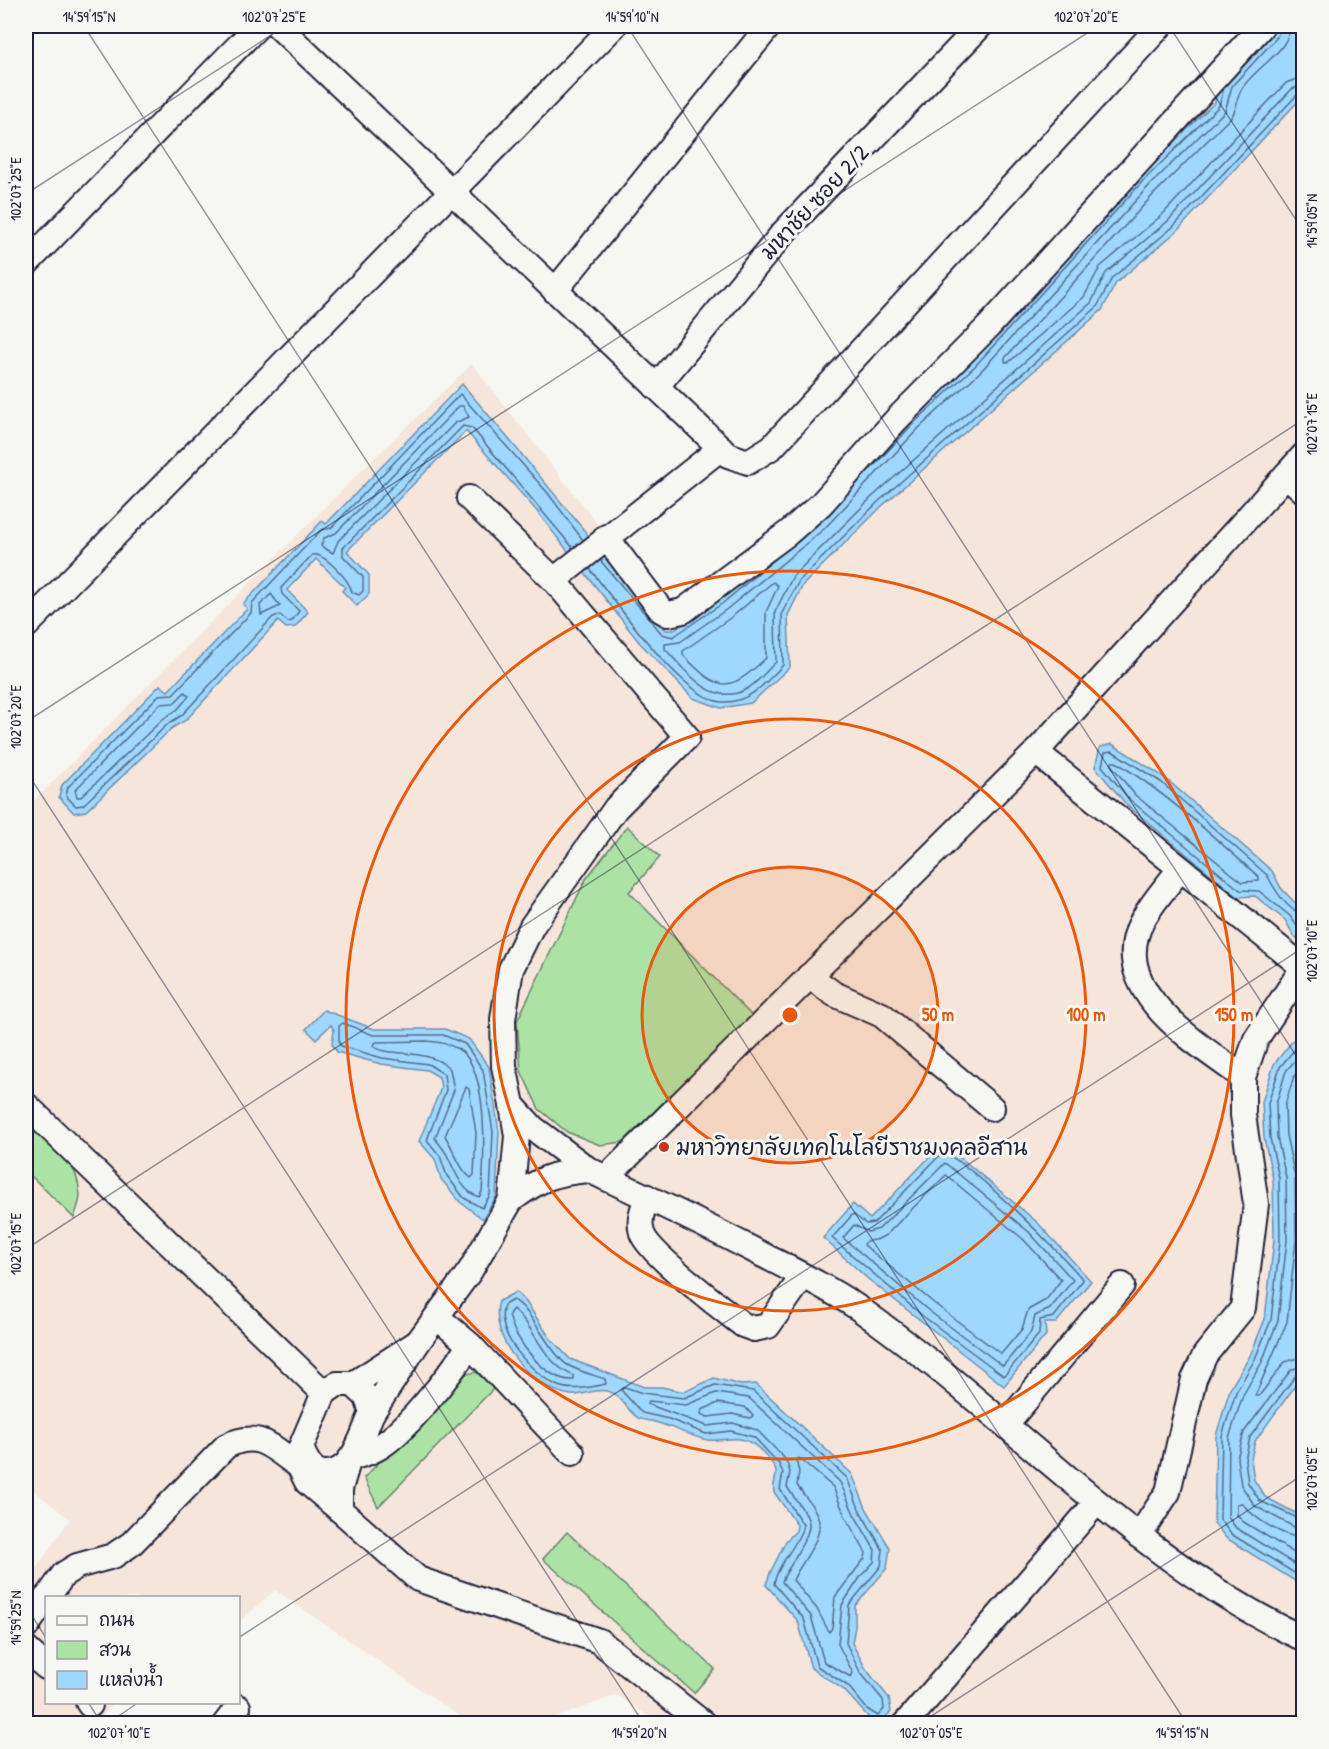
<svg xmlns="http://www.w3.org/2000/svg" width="1329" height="1749" font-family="'Patrick Hand','Playpen Sans Thai',sans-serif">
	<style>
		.built { fill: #f5e5db }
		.green { fill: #ace3a5; stroke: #678270; stroke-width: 1.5 }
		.water { fill: #9ed8fe; stroke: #6c8fb0; stroke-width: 1.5 }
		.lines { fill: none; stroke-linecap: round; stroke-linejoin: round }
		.shore { stroke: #546b89; stroke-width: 1.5 }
		.minor-casing { stroke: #22223b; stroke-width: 28 }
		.minor { stroke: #f6f6f2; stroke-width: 24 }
		.ticks { fill: none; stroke: #22223b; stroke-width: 1.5; stroke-opacity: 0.45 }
		.ring { fill: none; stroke: #e8590c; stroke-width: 3 }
		.poi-dot { fill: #c8321e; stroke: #f6f6f2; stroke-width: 2 }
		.labels { text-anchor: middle; stroke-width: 6; stroke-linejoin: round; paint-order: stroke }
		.street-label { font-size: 22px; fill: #22223b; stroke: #f6f6f2 }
		.poi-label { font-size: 22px; fill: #22223b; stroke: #f6f6f2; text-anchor: start }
		.centre { fill: #e8590c; stroke: #f6f6f2; stroke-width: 3 }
		.ring-label { font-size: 18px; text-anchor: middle; font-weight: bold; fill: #e8590c; stroke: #f6f6f2; stroke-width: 6; stroke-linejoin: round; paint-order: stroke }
		.neatline { fill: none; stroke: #22223b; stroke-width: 2 }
		.ticks-label { font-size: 15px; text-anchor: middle; fill: #22223b }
	</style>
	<rect width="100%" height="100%" fill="#f6f6f2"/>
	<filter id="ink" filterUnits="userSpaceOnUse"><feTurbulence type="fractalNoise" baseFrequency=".0167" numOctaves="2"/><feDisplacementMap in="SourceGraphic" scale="12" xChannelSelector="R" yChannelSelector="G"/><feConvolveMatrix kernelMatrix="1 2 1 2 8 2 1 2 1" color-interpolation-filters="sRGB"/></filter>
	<g filter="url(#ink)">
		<!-- built -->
		<path class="built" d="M1303 26V1723L660 1724 617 1695 540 1723H470L275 1590 239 1622 238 1598H46V1702L112 1703 98 1723 26 1724V1583L70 1519 26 1485V809L352 480 472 364 607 536 671 612 781 533 1134 152Z"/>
		<!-- green -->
		<g class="green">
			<path d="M627 826 660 857 629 892 752 1016 623 1142 600 1145 567 1132 539 1109 521 1071 517 1021 586 879Z"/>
			<path d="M26 1112C49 1135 78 1159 80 1195 80 1202 76 1211 74 1218L26 1171Z"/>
			<path d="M476 1372 494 1388 378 1507 364 1478 463 1375Z"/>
			<path d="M567 1532 715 1669 694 1693 543 1559Z"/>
		</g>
		<!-- water -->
		<g class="water">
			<path d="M1269 26H1303V96L1177 231 1116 283 1102 310 881 507 803 585 788 615 790 667 751 703 721 708 693 698 639 642 535 509 466 431 347 551 369 575V594L357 606 342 591 345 587 316 559 287 590 308 612 295 627 286 628 278 621 186 720 172 728 86 811 74 813 59 797 62 785 160 685 168 691 247 609 243 604 322 521 326 524 462 384C532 465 598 548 666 630H674L719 598 972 361 1138 178 1215 102 1219 80Z"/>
			<path d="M1112 744 1164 777 1272 871 1281 888 1303 911V943L1294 936 1285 920 1255 896 1238 897 1126 804 1095 767 1100 747Z"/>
			<path d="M324 1010 374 1029H445L469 1039 489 1067 499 1132 496 1197 483 1219 460 1202 441 1179 435 1159 419 1141 441 1088 439 1077 427 1070 381 1064 337 1052 332 1044 334 1030 331 1025 316 1039 306 1029Z"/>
			<path d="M1303 1028V1375L1255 1441 1251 1459 1254 1480 1265 1497 1303 1517V1586L1226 1538 1214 1523 1216 1436 1230 1389 1250 1356 1265 1319 1274 1240 1273 1179 1264 1138 1262 1102 1274 1064Z"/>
			<path d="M943 1143 1038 1223 1091 1281 1056 1323H1045L1046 1335 1004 1386 868 1279 823 1238 853 1204 870 1219Z"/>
			<path d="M516 1292 526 1302 550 1338 570 1359 644 1387H662L684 1392 714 1378 741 1385 756 1384 852 1474 866 1508 890 1548 887 1568 855 1606V1627L852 1643 866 1669 889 1698 891 1712 880 1722H873L844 1690 811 1668 798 1621 766 1585 770 1573 786 1541 796 1531 797 1525 774 1492C772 1484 776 1481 776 1474 777 1465 759 1447 751 1443 735 1433 719 1444 703 1439 685 1434 669 1425 651 1421 647 1420 641 1420 638 1418 626 1410 622 1395 607 1391 595 1388 583 1396 571 1395 533 1390 488 1339 499 1301Z"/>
		</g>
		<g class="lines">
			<!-- shore -->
			<g class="shore">
				<path d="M1281 26 1277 37 1232 86 1225 111 1148 187 981 371 919 428 824 529 727 609 680 642 665 644V649C685 670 711 707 745 690 756 685 767 670 776 662L775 612 793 576 872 497 1091 303 1106 273 1168 221 1292 89 1304 85"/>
				<path d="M1290 26C1289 53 1253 68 1241 90 1236 99 1238 109 1231 117L1154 194 1005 358V362H1009L1084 297 1100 267 1162 215 1286 83 1304 76"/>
				<path d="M459 406H463L469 417 455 423 338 541 333 553 321 546 324 538 336 533Z"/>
				<path d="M871 469 914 423 976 365 1142 182 1219 106 1224 88"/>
				<path d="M573 548 472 428 463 426 343 548V556L363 577V591L359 595 352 592C350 581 324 552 312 555L281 588 282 594 299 611 292 621 288 622 280 615 273 617 182 715 168 724 83 805 76 806 66 796 68 787 159 695 173 694 251 613 252 603 321 530 331 528 460 394 547 492 583 540"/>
				<path d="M600 560 662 634 673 637 723 603 776 558"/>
				<path d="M590 569C614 600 684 700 722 702 748 704 767 682 783 665L782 613 799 581 877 503 1097 307 1112 278 1173 227 1297 95 1304 93"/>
				<path d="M773 582 778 586 766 612V658C728 694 719 692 683 655V651L733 616Z"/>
				<path d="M271 594 280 606 261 615 260 605Z"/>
				<path d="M185 692 189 696 177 710 163 719 81 797H77L75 790 160 704 174 703Z"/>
				<path d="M1116 762C1168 795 1213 836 1259 877V881L1242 882 1135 795 1112 766V762Z"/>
				<path d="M1304 914C1287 912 1274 888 1267 875L1161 782 1112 751 1105 752 1102 766 1130 800 1240 890 1259 891 1290 916 1304 936"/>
				<path d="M343 1023 373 1035H443L465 1044 483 1070 493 1132 490 1195 482 1208 464 1198 447 1176 440 1156 427 1140 446 1090 444 1074 428 1064 382 1058 341 1046 339 1043V1026Z"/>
				<path d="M1304 1038 1280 1067 1268 1103 1270 1138 1279 1178 1280 1241 1271 1320 1255 1359 1236 1392 1222 1436 1220 1520 1231 1534 1304 1579"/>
				<path d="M426 1041C437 1042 448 1043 458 1049 490 1067 484 1160 482 1192L479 1197C461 1191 455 1171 447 1155 444 1149 439 1144 435 1138L454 1090 450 1069C428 1047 388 1058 373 1046L376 1042Z"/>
				<path d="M1304 1050 1286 1071 1276 1104 1277 1137 1286 1178 1287 1240 1278 1320 1262 1362 1243 1395 1229 1438 1228 1517 1236 1528 1304 1570"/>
				<path d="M1304 1064 1294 1076 1285 1105 1286 1135 1295 1177 1296 1240 1287 1322 1255 1396H1259L1285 1362 1304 1356"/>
				<path d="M466 1087 469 1089 476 1133 474 1175 471 1178C459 1169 454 1149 445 1136Z"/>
				<path d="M942 1153C964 1156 1066 1258 1083 1280L1054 1317 1040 1320 1039 1334 1004 1376 924 1317 832 1238 853 1214 866 1224 874 1223Z"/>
				<path d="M945 1163 1029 1232 1073 1280 1050 1309 1035 1316 1031 1332 1003 1366 929 1311 843 1238 854 1225 868 1232 879 1229Z"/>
				<path d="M946 1175 1023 1239 1061 1280 1046 1300 1028 1310 1022 1329 1001 1354 935 1304 864 1245 866 1241 876 1240 886 1235Z"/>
				<path d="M513 1300C529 1305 548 1351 566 1364 577 1371 593 1375 605 1379L606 1384C592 1387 570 1392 556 1385 532 1373 494 1334 504 1305Z"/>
				<path d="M513 1309C537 1328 540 1361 574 1376V1380C546 1382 513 1339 509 1314Z"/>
				<path d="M1304 1365 1291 1370 1244 1432 1237 1459 1241 1485 1255 1506 1296 1528 1304 1529"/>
				<path d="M1304 1372 1296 1375 1250 1437 1245 1460 1248 1483 1260 1501 1304 1521"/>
				<path d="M715 1385 753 1391 847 1478 860 1511 883 1550 881 1566 849 1605 846 1643 860 1672 883 1700 884 1709 878 1716 867 1709 848 1686 817 1666 804 1619 774 1584C777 1564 800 1543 803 1525L780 1489 783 1473 779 1464 754 1437 731 1431 706 1434 669 1419 642 1413 621 1390 625 1387 642 1393 684 1398Z"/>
				<path d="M716 1393 749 1398 840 1482 854 1514 875 1550 874 1562 861 1576 842 1605 838 1644 853 1673 851 1677 824 1662 811 1616 782 1582C784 1574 790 1568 793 1561 816 1518 815 1528 787 1487L790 1472 786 1460 757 1430 733 1423 707 1426 647 1404 649 1401 686 1405Z"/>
				<path d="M718 1403 745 1407 753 1416 750 1418 732 1414 708 1417 701 1414 702 1410Z"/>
				<path d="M799 1458 833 1487 846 1518 866 1553 865 1558 835 1597 832 1628 829 1632 817 1609 793 1580C801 1562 825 1537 818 1517 814 1505 803 1495 797 1485L799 1472 796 1460Z"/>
				<path d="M1304 1538C1283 1537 1254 1519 1242 1503L1237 1504V1515L1242 1521 1304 1559"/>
			</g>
			<defs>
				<g id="minor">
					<path d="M278 26 728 455 748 462 772 447 1160 26"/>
					<path d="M26 264 258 26"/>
					<path d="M555 291 769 26"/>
					<path d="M656 387 784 232 980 26"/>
					<path d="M1286 475 1304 491"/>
					<path d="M469 498 554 580 687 737 616 808 532 926 511 969 503 1019 504 1066 512 1105"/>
					<path d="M606 537 661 610 668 614 683 611 788 533 821 504 896 420 989 326 1262 26"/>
					<path d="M554 580 721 448"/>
					<path d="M26 626 614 26"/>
					<path d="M1036 752 1304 968"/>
					<path d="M1180 869C1168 885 1152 902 1142 921 1106 990 1197 1043 1243 1077"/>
					<path d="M809 976 834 994 882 1015 992 1108"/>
					<path d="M26 1105 324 1393"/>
					<path d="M589 1170C647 1197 704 1224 761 1254 798 1273 837 1292 871 1317 1017 1422 1139 1562 1304 1639"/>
					<path d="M606 1178 1036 752 1304 455"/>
					<path d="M647 1197C643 1209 638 1220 642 1233 648 1253 724 1310 743 1325L754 1329 768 1326 803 1276"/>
					<path d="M418 1342 470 1271 511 1200 517 1136 512 1105 533 1128 589 1170C553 1173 541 1178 511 1200"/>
					<path d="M470 1345 572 1453"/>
					<path d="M337 1384H353L367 1397 372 1413C362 1435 353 1475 324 1473 311 1472 305 1458 301 1447L324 1393Z"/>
					<path d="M353 1384 418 1342 372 1413"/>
					<path d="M1006 1424 1122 1285"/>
					<path d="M351 1458C361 1455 371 1453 381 1446 410 1427 450 1374 470 1345L437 1317"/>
					<path d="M297 1462 307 1482 340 1510V1489L347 1465"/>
					<path d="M340 1510 418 1579 599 1641 704 1724"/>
					<path d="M1139 1536 1168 1492 1194 1379 1205 1355 1243 1308 1256 1204 1243 1115V1077L1256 1039 1303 968"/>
					<path d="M47 1598 64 1574 77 1566 113 1556 131 1544 226 1446C259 1430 270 1446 296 1464"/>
					<path d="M26 1627 46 1598"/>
					<path d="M26 1649 46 1667"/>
					<path d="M88 1702 90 1705"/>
					<path d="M225 1724 238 1707"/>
					<path d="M905 1724 1097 1502"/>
				</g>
			</defs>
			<!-- minor casing -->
			<use href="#minor" class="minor-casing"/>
			<!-- minor -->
			<use href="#minor" class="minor"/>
		</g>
	</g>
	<!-- ticks -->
	<path class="ticks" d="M84 26 1187 1724M627 26 1304 1068M1169 26 1304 232M26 194 285 26M26 722 1098 26M26 771 644 1724M26 1249 1304 419M26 1606 46 1638M238 1638 1304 947M88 1702 102 1724M107 1724 139 1702M919 1724 1304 1474"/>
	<!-- distance rings -->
	<circle cx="790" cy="1015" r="148" fill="#e8590c" fill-opacity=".12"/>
	<g class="ring">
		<circle cx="790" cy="1015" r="148"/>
		<circle cx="790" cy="1015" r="296"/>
		<circle cx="790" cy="1015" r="444"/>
	</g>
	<!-- markers -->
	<circle class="poi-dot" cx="664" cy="1147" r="6"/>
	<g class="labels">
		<!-- street labels -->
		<g class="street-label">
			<text transform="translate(814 202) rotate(-47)" y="8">มหาชัย ซอย 2/2</text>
		</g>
		<!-- poi labels -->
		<g class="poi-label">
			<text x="676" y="1155">มหาวิทยาลัยเทคโนโลยีราชมงคลอีสาน</text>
		</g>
	</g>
	<circle cx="790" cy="1015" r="9" class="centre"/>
	<g class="ring-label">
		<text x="938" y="1021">50 m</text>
		<text x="1086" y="1021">100 m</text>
		<text x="1234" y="1021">150 m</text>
	</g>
	<!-- margin -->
	<rect width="1329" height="1749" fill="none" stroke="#f6f6f2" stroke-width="66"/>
	<!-- legend -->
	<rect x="45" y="1596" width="195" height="108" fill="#f6f6f2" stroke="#a1a1a9" stroke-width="1.5"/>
	<rect x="57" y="1616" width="30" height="9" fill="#f6f6f2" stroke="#a1a1a9" stroke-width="1.5"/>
	<text x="99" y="1626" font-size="18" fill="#22223b">ถนน</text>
	<rect x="57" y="1641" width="30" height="18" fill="#ace3a5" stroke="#a1a1a9" stroke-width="1.5"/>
	<text x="99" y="1656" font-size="18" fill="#22223b">สวน</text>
	<rect x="57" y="1671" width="30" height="18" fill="#9ed8fe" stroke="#a1a1a9" stroke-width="1.5"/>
	<text x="99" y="1686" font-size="18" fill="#22223b">แหล่งน้ำ</text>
	<rect x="33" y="33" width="1263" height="1683" class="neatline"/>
	<g class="ticks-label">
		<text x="89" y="22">14°59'15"N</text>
		<text x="274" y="22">102°07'25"E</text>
		<text x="632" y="22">14°59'10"N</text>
		<text x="1086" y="22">102°07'20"E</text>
		<text transform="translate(16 189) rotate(-90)" y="5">102°07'25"E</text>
		<text transform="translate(1312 221) rotate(-90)" y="5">14°59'05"N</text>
		<text transform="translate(1312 424) rotate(-90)" y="5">102°07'15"E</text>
		<text transform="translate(16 717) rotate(-90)" y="5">102°07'20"E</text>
		<text transform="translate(1312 951) rotate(-90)" y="5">102°07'10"E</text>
		<text transform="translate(16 1244) rotate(-90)" y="5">102°07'15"E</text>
		<text transform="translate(1312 1479) rotate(-90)" y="5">102°07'05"E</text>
		<text transform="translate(16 1618) rotate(-90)" y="5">14°59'25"N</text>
		<text x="119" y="1738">102°07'10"E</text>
		<text x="639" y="1738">14°59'20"N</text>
		<text x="931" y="1738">102°07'05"E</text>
		<text x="1182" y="1738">14°59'15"N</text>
	</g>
</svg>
